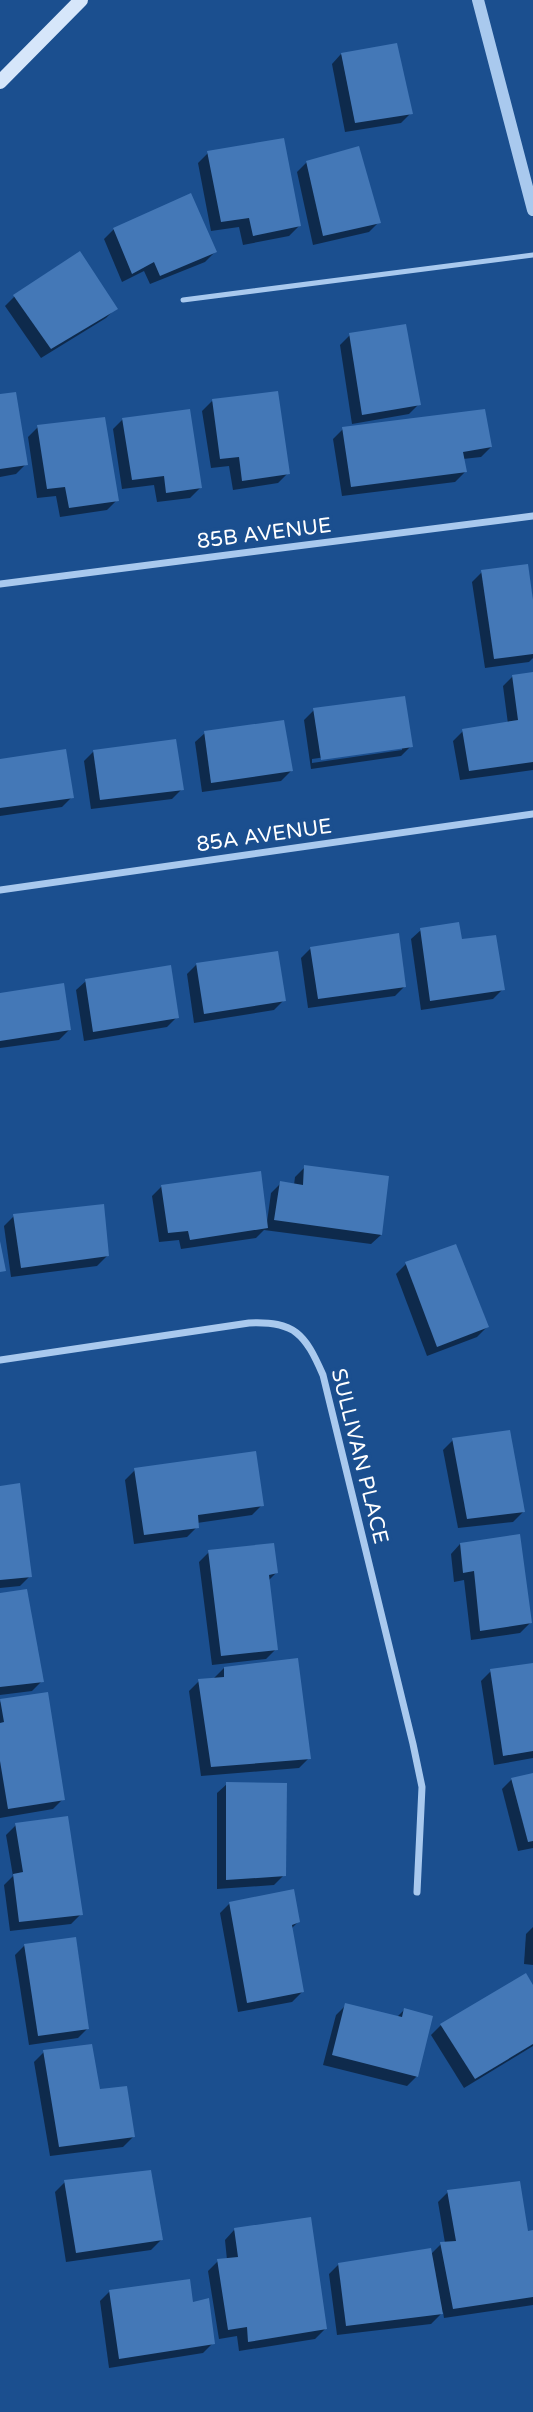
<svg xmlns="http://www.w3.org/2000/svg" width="533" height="2412" font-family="'Varela Round',sans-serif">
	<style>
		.shadow { fill: #0007; fill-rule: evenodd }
		.building { fill: #4478b7 }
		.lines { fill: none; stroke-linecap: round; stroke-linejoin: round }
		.service { stroke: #a9c9ee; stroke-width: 5 }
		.minor { stroke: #a9c9ee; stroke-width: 7 }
		.tertiary { stroke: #a9c9ee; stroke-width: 12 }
		.secondary { stroke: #d6e6fa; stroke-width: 14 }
		.labels { text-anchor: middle; stroke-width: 7; stroke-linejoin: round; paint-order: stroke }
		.street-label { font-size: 21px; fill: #fff; stroke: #1b4f8f }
	</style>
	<rect width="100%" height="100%" fill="#1b4f8f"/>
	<!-- shadow -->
	<g class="shadow">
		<path d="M341 54 411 113 401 123 345 132 332 64Z"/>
		<path d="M208 153 299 226 289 236 243 245 239 227 211 231 198 163Z"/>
		<path d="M307 162 379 222 369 232 313 245 297 172Z"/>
		<path d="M114 229 215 252 205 262 150 284 144 271 122 282 104 239Z"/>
		<path d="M15 296 116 308 106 318 41 358 5 306Z"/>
		<path d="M350 335 419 404 409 414 352 424 340 345Z"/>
		<path d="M0 396 26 464 16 474 0 477Z"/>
		<path d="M212 401 288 473 278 483 233 490 229 466 211 468 202 411Z"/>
		<path d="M123 419 200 488 190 498 157 502 154 485 122 489 113 429Z"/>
		<path d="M38 427 117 500 107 510 60 517 56 496 37 498 28 437Z"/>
		<path d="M343 429 491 447 481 457 463 459 465 472 455 482 342 496 333 439Z"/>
		<path d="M482 572 533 613V658L529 662 485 668 472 582Z"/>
		<path d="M533 674V770L460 780 453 741 463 731 508 724 503 686 513 676Z"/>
		<path d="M314 710 411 746 401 756 311 769 304 720ZM402 746V750L312 763V759Z"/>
		<path d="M205 733 291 771 281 781 202 792 195 742Z"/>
		<path d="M94 751 182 789 172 799 91 809 84 761Z"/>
		<path d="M0 761 72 797 62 807 0 816Z"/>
		<path d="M421 930 461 941 503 989 493 999 421 1010 411 939Z"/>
		<path d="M311 948 405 986 395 996 308 1008 301 958Z"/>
		<path d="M197 964 284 1000 274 1010 194 1023 187 974Z"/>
		<path d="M86 981 177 1017 167 1027 84 1041 76 990Z"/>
		<path d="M0 995 69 1030 59 1040 0 1048Z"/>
		<path d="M305 1167 381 1235 371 1244 264 1230 256 1238 181 1249 179 1240 159 1242 152 1196 162 1186 267 1222 271 1193 281 1183 294 1185 295 1177Z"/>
		<path d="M14 1216 107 1256 97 1266 11 1277 4 1226Z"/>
		<path d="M406 1264 487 1327 477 1337 427 1356 396 1274Z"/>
		<path d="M453 1440 523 1512 513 1522 458 1528 443 1450Z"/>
		<path d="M135 1470 262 1505 252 1515 197 1523V1527L187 1537 134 1544 125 1480Z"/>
		<path d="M0 1488 30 1576 20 1586 0 1588Z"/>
		<path d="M460 1544 530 1623 520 1633 471 1640 464 1580 454 1582 451 1554Z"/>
		<path d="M209 1552 276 1573 268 1581 276 1649 266 1659 212 1665 199 1562Z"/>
		<path d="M0 1595 42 1681 32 1691 0 1695Z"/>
		<path d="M533 1665V1758L494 1765 481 1681 491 1671Z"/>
		<path d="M224 1668 309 1758 299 1768 201 1776 189 1691 199 1681 214 1678Z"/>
		<path d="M0 1701 63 1799 53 1809 0 1818Z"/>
		<path d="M533 1774V1848L518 1851 502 1789 512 1779Z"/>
		<path d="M227 1784 284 1875 274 1885 217 1889V1793Z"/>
		<path d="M16 1825 81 1914 71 1924 10 1931 4 1885 13 1876 6 1835Z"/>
		<path d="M230 1903 299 1921 291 1929 302 1992 292 2002 238 2012 220 1913Z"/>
		<path d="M533 1927V1965L524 1964 526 1934Z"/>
		<path d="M25 1945 88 2028 78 2038 29 2045 15 1955Z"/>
		<path d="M533 1988V2046L464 2088 431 2035 441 2025Z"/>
		<path d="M346 2005 397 2017 404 2010 417 2076 407 2086 323 2065 336 2015Z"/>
		<path d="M44 2052 98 2091 133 2137 123 2147 50 2156 34 2062Z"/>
		<path d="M65 2182 161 2240 151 2250 66 2262 55 2192Z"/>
		<path d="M448 2192 526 2233 533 2232V2305L444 2318 443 2312 431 2324 337 2335 329 2274 339 2264 430 2255 441 2244 445 2243 438 2202Z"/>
		<path d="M234 2230 325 2329 315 2339 239 2351 237 2336 219 2339 208 2271 218 2261 227 2260 225 2240Z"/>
		<path d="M110 2291 191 2304 213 2343 203 2353 109 2368 100 2301Z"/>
	</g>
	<!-- building -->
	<g class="building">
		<path d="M397 43 413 114 355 123 341 53Z"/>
		<path d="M284 138 301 226 253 236 249 218 221 222 207 151Z"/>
		<path d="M359 146 381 223 323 236 306 161Z"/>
		<path d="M191 193 217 252 160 276 154 262 132 274 113 228Z"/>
		<path d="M80 251 118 309 51 349 13 295Z"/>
		<path d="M406 324 421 405 362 415 349 333Z"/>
		<path d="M278 391 290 474 242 481 239 457 220 459 212 399Z"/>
		<path d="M16 392 28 465 0 469V394Z"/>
		<path d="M190 409 202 488 166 493 164 476 132 480 122 418Z"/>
		<path d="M485 409 492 447 463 452 467 472 351 487 342 427Z"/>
		<path d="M105 417 119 501 69 508 65 487 47 489 37 425Z"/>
		<path d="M528 564 533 600V654L494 659 481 570Z"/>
		<path d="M533 672V762L469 771 462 729 518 720 512 675Z"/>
		<path d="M405 696 413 747 321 760 313 708Z"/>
		<path d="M284 720 293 771 211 783 204 731Z"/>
		<path d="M176 739 184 790 100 800 93 750Z"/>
		<path d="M66 749 74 798 0 808V759Z"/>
		<path d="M459 922 462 939 496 935 505 990 430 1001 420 928Z"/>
		<path d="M399 933 406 987 318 999 310 947Z"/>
		<path d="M278 951 286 1001 204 1014 196 963Z"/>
		<path d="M171 965 179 1018 93 1032 85 979Z"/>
		<path d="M64 983 71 1030 0 1041V993Z"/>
		<path d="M304 1165 389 1176 382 1235 274 1220 280 1181 303 1185Z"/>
		<path d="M261 1171 268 1228 190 1240 188 1231 168 1233 161 1185Z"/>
		<path d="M104 1204 109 1256 21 1268 13 1214Z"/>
		<path d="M0 1241 6 1271 0 1272Z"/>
		<path d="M456 1244 489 1327 437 1347 405 1262Z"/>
		<path d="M510 1430 525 1512 467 1519 452 1438Z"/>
		<path d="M256 1451 264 1506 198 1515 199 1528 144 1535 134 1468Z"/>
		<path d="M20 1483 32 1577 0 1580V1486Z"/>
		<path d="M520 1534 532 1623 480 1631 474 1571 463 1573 460 1543Z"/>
		<path d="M274 1543 278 1573 269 1575 278 1650 221 1656 208 1550Z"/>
		<path d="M27 1589 44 1682 0 1687V1593Z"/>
		<path d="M298 1658 311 1759 211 1767 198 1679 224 1677V1667Z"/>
		<path d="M533 1663V1751L503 1756 490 1669Z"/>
		<path d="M48 1692 65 1800 8 1809 0 1761V1723L4 1722 0 1699Z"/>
		<path d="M533 1773V1841L528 1842 511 1778Z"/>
		<path d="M226 1782 287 1783 286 1876 226 1880Z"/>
		<path d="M68 1816 83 1915 19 1922 13 1874 23 1872 15 1823Z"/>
		<path d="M294 1889 300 1922 292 1925 304 1992 247 2003 229 1902Z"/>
		<path d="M76 1937 89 2029 38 2036 24 1944Z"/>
		<path d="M526 1973 533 1985V2044L475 2079 440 2024Z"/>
		<path d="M345 2003 402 2017 404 2008 433 2016 418 2077 332 2055Z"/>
		<path d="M92 2044 100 2089 127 2086 135 2137 59 2147 43 2050Z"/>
		<path d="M151 2170 163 2240 76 2253 64 2180Z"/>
		<path d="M520 2181 528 2231 533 2230V2297L453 2309 440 2242 456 2241 447 2190Z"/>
		<path d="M311 2217 327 2329 248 2342 247 2327 228 2330 217 2259 238 2257 234 2228Z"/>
		<path d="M431 2248 443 2314 346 2326 338 2263Z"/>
		<path d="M190 2279 193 2302 209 2298 215 2344 119 2359 109 2290Z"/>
	</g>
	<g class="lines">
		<!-- service -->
		<path class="service" d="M183 300 533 255"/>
		<!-- minor -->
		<g class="minor">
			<path d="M0 584 533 516"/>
			<path d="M0 890 533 814"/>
			<path d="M0 1360 249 1323C295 1321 305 1334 323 1375L413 1744 422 1787 417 1892"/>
		</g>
		<!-- tertiary -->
		<path class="tertiary" d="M478 0 533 210"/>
		<!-- secondary -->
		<path class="secondary" d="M0 82 81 0"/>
	</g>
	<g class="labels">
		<!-- street labels -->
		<g class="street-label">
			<text transform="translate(264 533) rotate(-7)" y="7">85B AVENUE</text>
			<text transform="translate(264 835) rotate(-8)" y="7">85A AVENUE</text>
			<text transform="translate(360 1456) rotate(76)" y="7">SULLIVAN PLACE</text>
		</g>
	</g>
</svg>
